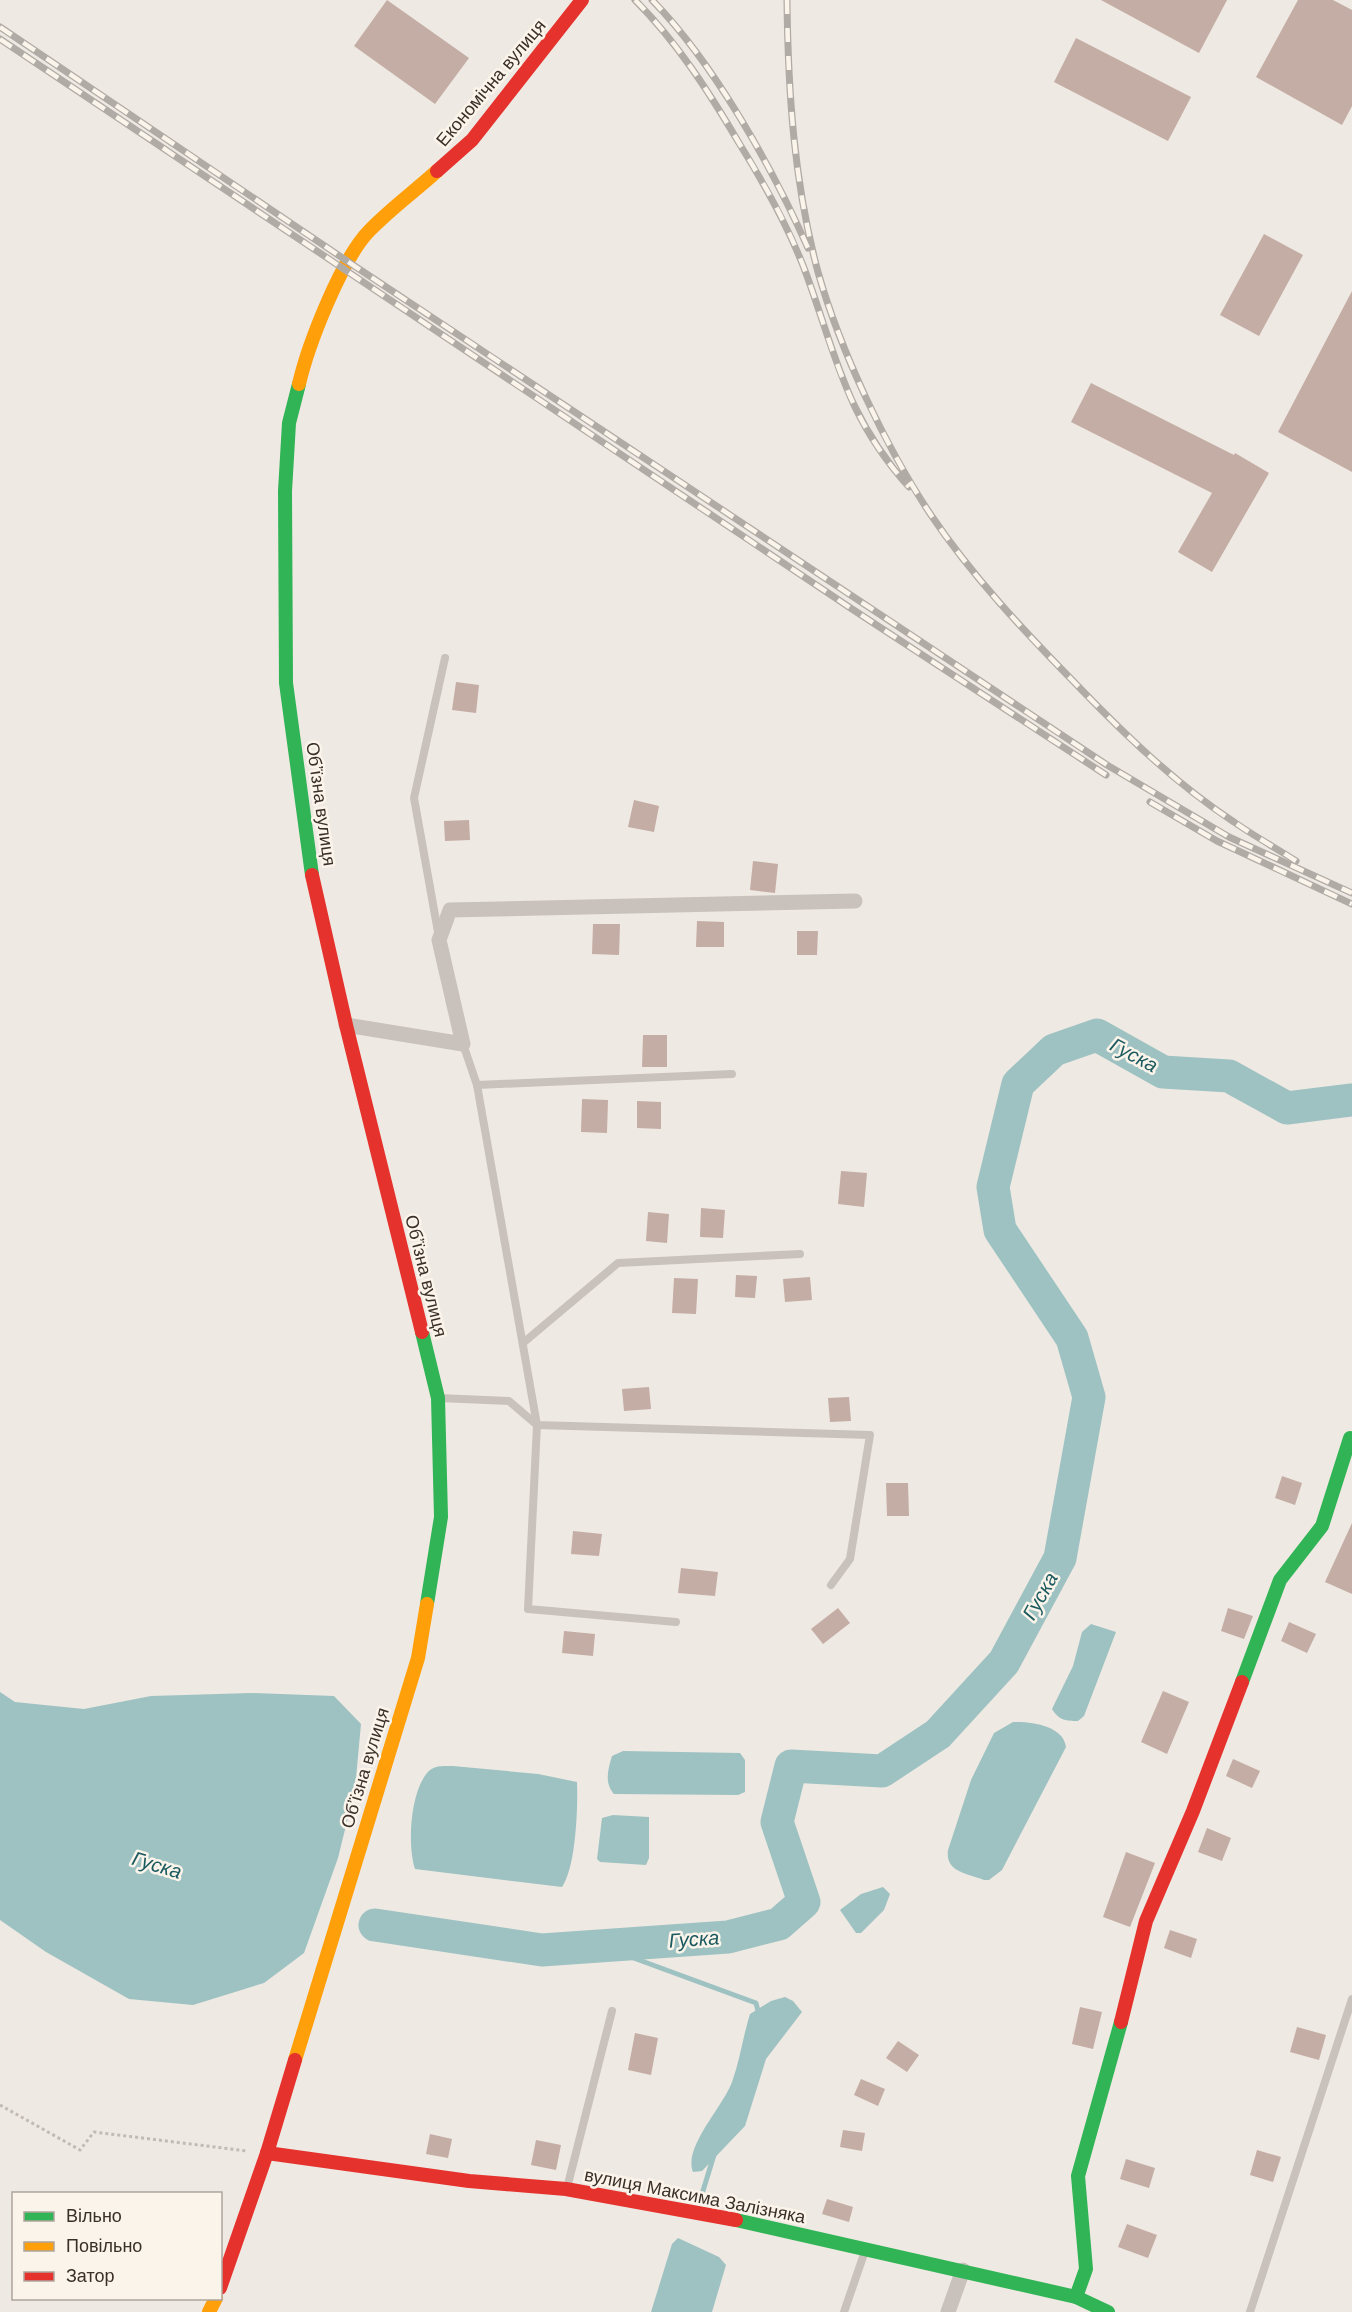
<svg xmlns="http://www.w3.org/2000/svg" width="1352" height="2312" font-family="Arial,sans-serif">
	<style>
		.water { fill: #9ec2c2 }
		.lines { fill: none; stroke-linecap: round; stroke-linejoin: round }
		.stream { stroke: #9ec2c2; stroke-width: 5 }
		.river { stroke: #9ec2c2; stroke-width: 33 }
		.building { fill: #c4ada4 }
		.path { stroke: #c2bab4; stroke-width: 3; stroke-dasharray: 3 3; stroke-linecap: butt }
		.lane { stroke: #c9c2bc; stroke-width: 8 }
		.street { stroke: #c9c2bc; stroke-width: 15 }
		.fast { stroke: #30b455; stroke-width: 14 }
		.slow { stroke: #ff9f0a; stroke-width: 14 }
		.jam { stroke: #e5322d; stroke-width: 14 }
		.rail-casing { stroke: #b1aba6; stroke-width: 7 }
		.rail { stroke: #fbf4eb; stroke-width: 4.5; stroke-dasharray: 14; stroke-linecap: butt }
		.labels { text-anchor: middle; stroke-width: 5; stroke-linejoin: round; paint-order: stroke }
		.street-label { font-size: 18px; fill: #3a2f29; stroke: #fbf4eb }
		.water-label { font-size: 20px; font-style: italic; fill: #1b5a5f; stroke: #fbf4eb }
	</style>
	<rect width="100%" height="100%" fill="#efe9e3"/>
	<!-- water -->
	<g class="water">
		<path d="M1091 1624 1116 1632 1084 1716 1078 1721C1065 1721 1059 1720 1052 1709L1073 1666 1082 1632Z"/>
		<path d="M0 1692 15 1702 84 1709 151 1696 251 1693 334 1696 361 1724 355 1789 338 1858 304 1953 264 1983 193 2005 129 1999 46 1952 0 1920Z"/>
		<path d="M1013 1722C1031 1721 1064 1726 1066 1747L1002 1870 989 1880H984C966 1873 945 1872 948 1850L971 1780 994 1733Z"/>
		<path d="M623 1751 740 1753 745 1760V1792L738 1795 614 1794C604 1783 608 1769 612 1756Z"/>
		<path d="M453 1766 538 1774 577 1782C578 1807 576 1867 562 1887L415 1869C407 1845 410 1788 430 1770 436 1765 445 1766 453 1766Z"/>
		<path d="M613 1815 649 1817V1858L646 1865 600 1862 597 1859 602 1818Z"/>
		<path d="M883 1887 890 1894 884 1910 861 1933H856L840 1910 861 1894Z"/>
		<path d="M785 1997 793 2001 802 2012 766 2059 745 2126 702 2171 693 2172C683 2147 723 2107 732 2082 740 2060 743 2036 750 2014L771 2001Z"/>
		<path d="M678 2238 719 2257 726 2265 712 2312H651L672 2244Z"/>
	</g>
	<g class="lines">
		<!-- stream -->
		<g class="stream">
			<path d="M601 1946 756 2003 759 2015"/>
			<path d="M702 2194 714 2155"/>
		</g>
		<!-- river -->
		<path class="river" d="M375 1925 542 1950 728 1937 779 1924 804 1902 777 1822 791 1766 882 1771 938 1734 1004 1662 1060 1558 1089 1397 1072 1338 1000 1230 993 1187 1018 1084 1054 1050 1097 1035 1163 1072 1229 1076 1287 1108 1352 1100"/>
	</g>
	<!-- building -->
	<g class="building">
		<path d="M387 0 469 58 435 104 354 46Z"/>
		<path d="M1101 0H1227L1199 53Z"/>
		<path d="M1298 0H1333L1352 10V106L1342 125 1256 77Z"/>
		<path d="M1076 38 1191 97 1168 141 1054 82Z"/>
		<path d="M1264 234 1303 255 1259 336 1220 315Z"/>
		<path d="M1352 291V472L1278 432Z"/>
		<path d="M1091 383 1234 455 1235 453 1269 473 1212 572 1178 552 1212 493 1071 422Z"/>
		<path d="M456 682 479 685 476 713 452 710Z"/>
		<path d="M634 800 659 806 654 832 628 827Z"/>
		<path d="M469 820 470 840 445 841 444 821Z"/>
		<path d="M753 861 778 864 775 893 750 890Z"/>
		<path d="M697 921 724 922V947H696Z"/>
		<path d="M593 924H620L619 955 592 954Z"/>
		<path d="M797 931H818L817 955H797Z"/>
		<path d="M643 1035H667V1067H642Z"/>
		<path d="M582 1099 608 1100 607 1133 581 1132Z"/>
		<path d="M637 1101 661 1102V1129L637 1128Z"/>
		<path d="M841 1171 867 1173 864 1207 838 1204Z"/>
		<path d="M701 1208 725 1210 723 1238 700 1237Z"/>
		<path d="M648 1212 669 1214 667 1243 646 1241Z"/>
		<path d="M736 1275 757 1276 755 1298 735 1297Z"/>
		<path d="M810 1277 812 1300 785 1302 783 1279Z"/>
		<path d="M674 1278 698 1279 696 1314 672 1313Z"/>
		<path d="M649 1387 651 1409 624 1411 622 1389Z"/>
		<path d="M849 1397 851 1421 830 1422 828 1398Z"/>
		<path d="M1282 1476 1302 1483 1295 1505 1275 1498Z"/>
		<path d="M886 1483H908L909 1516H887Z"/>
		<path d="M1352 1523V1594L1325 1582Z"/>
		<path d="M573 1531 602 1534 599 1556 571 1554Z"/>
		<path d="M681 1568 718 1572 715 1596 678 1593Z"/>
		<path d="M838 1608 850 1623 823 1644 811 1629Z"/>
		<path d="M1228 1608 1253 1616 1244 1639 1221 1631Z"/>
		<path d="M1289 1622 1316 1634 1307 1653 1281 1641Z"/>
		<path d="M564 1631 595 1634 593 1656 562 1653Z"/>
		<path d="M1163 1691 1189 1702 1167 1754 1141 1742Z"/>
		<path d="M1233 1759 1260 1771 1252 1788 1226 1776Z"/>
		<path d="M1207 1828 1231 1838 1222 1861 1198 1852Z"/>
		<path d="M1126 1852 1155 1863 1130 1927 1103 1917Z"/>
		<path d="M1170 1930 1197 1939 1191 1958 1164 1948Z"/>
		<path d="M1080 2007 1102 2012 1093 2049 1072 2044Z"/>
		<path d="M1297 2027 1326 2035 1319 2060 1290 2052Z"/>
		<path d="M635 2033 658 2038 651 2075 628 2070Z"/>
		<path d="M898 2041 919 2055 907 2072 886 2058Z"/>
		<path d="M861 2079 885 2089 878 2106 854 2095Z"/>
		<path d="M843 2130 865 2133 862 2151 840 2147Z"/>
		<path d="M430 2134 452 2139 448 2158 426 2154Z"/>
		<path d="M536 2140 561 2145 556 2170 531 2165Z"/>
		<path d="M1257 2150 1281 2157 1273 2182 1250 2175Z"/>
		<path d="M1126 2159 1155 2168 1149 2188 1120 2179Z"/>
		<path d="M827 2199 853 2207 849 2222 822 2214Z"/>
		<path d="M1127 2224 1157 2235 1148 2258 1118 2247Z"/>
	</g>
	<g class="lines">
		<!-- path -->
		<path class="path" d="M0 2105 80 2150 94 2132 247 2151"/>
		<!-- lane -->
		<g class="lane">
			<path d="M438 932 414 798 445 658"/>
			<path d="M463 1044 477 1085 537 1425 528 1609 676 1622"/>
			<path d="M477 1085 732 1074"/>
			<path d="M523 1343 618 1263 800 1254"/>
			<path d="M439 1398 509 1401 537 1425 870 1435 850 1559 831 1585"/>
			<path d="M567 2188 612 2011"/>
			<path d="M844 2312 865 2251"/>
			<path d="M1250 2312 1352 1999"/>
		</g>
		<!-- street -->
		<g class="street">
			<path d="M346 1025 463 1044 439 940 450 910 855 901"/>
			<path d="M948 2312 963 2270"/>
		</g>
		<!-- fast -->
		<g class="fast">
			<path d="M299 384 289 423 285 491 286 683 312 875"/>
			<path d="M422 1332 438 1398 441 1517 427 1604"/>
			<path d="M1242 1682 1280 1580 1322 1526 1350 1438"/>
			<path d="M736 2220 1076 2297 1108 2312"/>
			<path d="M1076 2297 1086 2269 1078 2176 1121 2022"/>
		</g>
		<!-- slow -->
		<g class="slow">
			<path d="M299 384C308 345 341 260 369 231 390 209 415 191 437 171"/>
			<path d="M295 2060 418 1658 427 1604"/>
			<path d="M209 2312 216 2298"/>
		</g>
		<!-- jam -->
		<g class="jam">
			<path d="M437 171 472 140 582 0"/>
			<path d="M312 875 346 1025 422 1332"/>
			<path d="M1121 2022 1146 1921 1193 1811 1242 1682"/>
			<path d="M267 2153 469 2181 566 2189 736 2220"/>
			<path d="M220 2288 267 2153 295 2060"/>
		</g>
		<defs>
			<g id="rail">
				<path d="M635 0C677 42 709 92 739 143 765 185 790 229 807 276 837 359 847 418 909 487"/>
				<path d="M652 0C714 63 772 167 808 248"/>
				<path d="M787 0C788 92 794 183 818 272 840 350 886 448 931 515 972 576 1024 631 1075 683 1123 733 1176 784 1234 822 1254 836 1276 848 1296 861"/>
				<path d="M0 27 347 261 1107 765 1229 837 1352 893"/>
				<path d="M0 39 852 609 1106 775"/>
				<path d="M1150 802 1217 841 1352 904"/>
			</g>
		</defs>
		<!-- rail casing -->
		<use href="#rail" class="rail-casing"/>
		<!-- rail -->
		<use href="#rail" class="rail"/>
	</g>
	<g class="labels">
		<!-- street labels -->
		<g class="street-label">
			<text transform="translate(491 83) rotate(-50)" y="6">Економічна вулиця</text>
			<text transform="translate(321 804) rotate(82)" y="6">Обʼїзна вулиця</text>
			<text transform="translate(426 1276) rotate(76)" y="6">Обʼїзна вулиця</text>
			<text transform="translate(365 1768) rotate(-73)" y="6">Обʼїзна вулиця</text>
			<text transform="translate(695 2196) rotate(11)" y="6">вулиця Максима Залізняка</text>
		</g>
		<!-- water labels -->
		<g class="water-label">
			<text transform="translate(1134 1055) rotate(28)" y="7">Гуска</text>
			<text transform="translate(1040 1596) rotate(-61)" y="7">Гуска</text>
			<text transform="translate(157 1865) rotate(17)" y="7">Гуска</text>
			<text transform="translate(694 1939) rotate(-4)" y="7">Гуска</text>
		</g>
	</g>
	<!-- legend -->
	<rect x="12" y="2192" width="210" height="108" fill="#fbf4eb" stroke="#aea59d" stroke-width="1.5"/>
	<rect x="24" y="2212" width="30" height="9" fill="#30b455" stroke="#aea59d" stroke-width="1.5"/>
	<text x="66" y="2222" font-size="18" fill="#3a2f29">Вільно</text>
	<rect x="24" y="2242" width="30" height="9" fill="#ff9f0a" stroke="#aea59d" stroke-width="1.5"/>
	<text x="66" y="2252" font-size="18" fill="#3a2f29">Повільно</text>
	<rect x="24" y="2272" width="30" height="9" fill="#e5322d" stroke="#aea59d" stroke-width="1.5"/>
	<text x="66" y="2282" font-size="18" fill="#3a2f29">Затор</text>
</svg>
